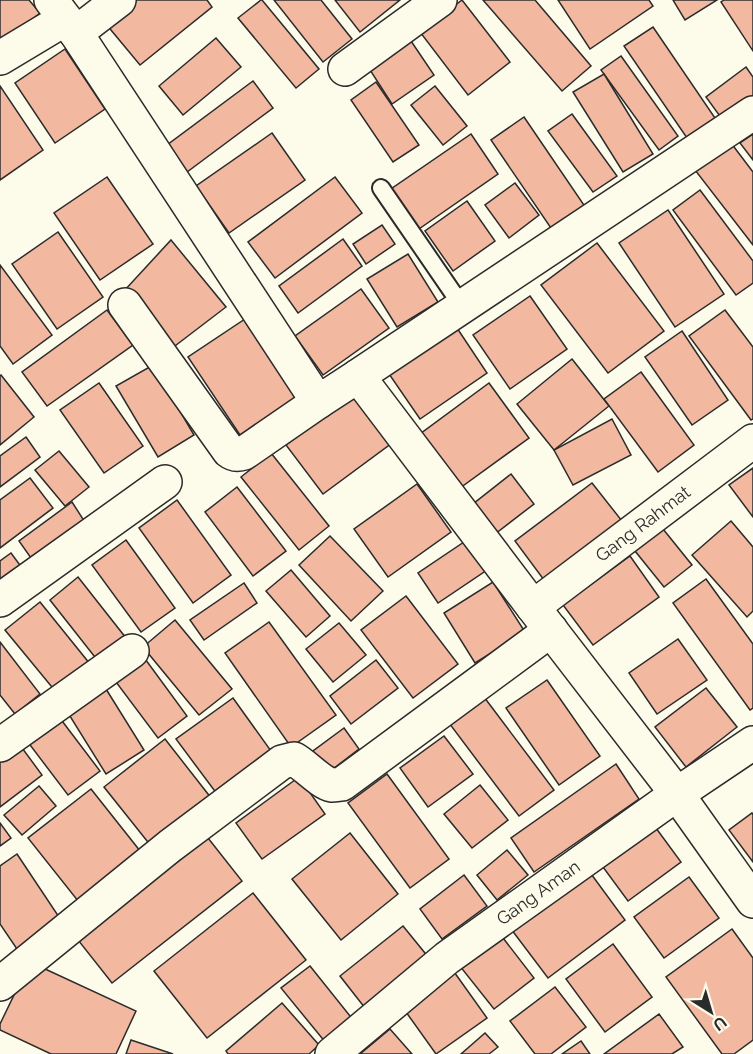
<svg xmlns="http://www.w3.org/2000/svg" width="753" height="1054" font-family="Raleway,sans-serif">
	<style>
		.building { fill: #f2b8a0; stroke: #2b2b2b; stroke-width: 1.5 }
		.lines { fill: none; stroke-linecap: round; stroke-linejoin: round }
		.service-casing { stroke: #2b2b2b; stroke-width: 20 }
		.minor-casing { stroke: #2b2b2b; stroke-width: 36 }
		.service { stroke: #fdfbea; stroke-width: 16 }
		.minor { stroke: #fdfbea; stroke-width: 33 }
		.labels { text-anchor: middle; stroke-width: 4.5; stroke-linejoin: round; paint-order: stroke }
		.street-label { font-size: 18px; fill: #2b2b2b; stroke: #fdfbea }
	</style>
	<rect width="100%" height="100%" fill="#fdfbea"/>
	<!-- building -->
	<g class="building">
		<path d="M0 0H29L40 13 0 45Z"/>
		<path d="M136 0H207L212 7 140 65 106 24Z"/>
		<path d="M261 0H262L319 69 296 88 238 18Z"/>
		<path d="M274 0H321L352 39 323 62Z"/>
		<path d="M335 0H400L360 32Z"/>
		<path d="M462 0 510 62 468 95 420 32Z"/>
		<path d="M483 0H535L591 66 562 91Z"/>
		<path d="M558 0H649L653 6 590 49Z"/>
		<path d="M673 0H717L685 20Z"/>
		<path d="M724 0H753V51L721 2Z"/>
		<path d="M653 27 715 118 687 138 624 46Z"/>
		<path d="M216 38 241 67 183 115 159 86Z"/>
		<path d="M411 41 434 75 392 104 370 70Z"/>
		<path d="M65 49 105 109 55 143 15 83Z"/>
		<path d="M621 56 678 136 659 150 601 70Z"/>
		<path d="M746 67 753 77V96L722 119 706 97Z"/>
		<path d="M604 74 653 154 623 172 573 92Z"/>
		<path d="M253 81 273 108 179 178 159 151Z"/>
		<path d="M376 82 419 145 393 162 351 100Z"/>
		<path d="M0 86 43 150 0 180Z"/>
		<path d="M435 86 467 126 443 145 411 105Z"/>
		<path d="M572 114 617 176 593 192 548 131Z"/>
		<path d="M524 117 588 211 555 234 491 140Z"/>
		<path d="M272 133 305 180 229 233 196 186Z"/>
		<path d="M471 134 498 174 416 231 388 191Z"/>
		<path d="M753 134V160L740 143Z"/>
		<path d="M731 143 753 172V245L695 170Z"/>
		<path d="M107 177 153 244 100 280 54 213Z"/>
		<path d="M335 177 362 213 275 278 248 242Z"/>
		<path d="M515 183 539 215 509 238 485 205Z"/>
		<path d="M700 190 753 261V283L736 295 673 210Z"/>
		<path d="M467 201 495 241 453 271 425 231Z"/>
		<path d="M668 210 724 294 675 327 619 243Z"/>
		<path d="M382 225 395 244 366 264 353 244Z"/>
		<path d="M58 232 103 297 57 329 12 264Z"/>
		<path d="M343 239 362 266 298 313 279 286Z"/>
		<path d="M171 240 226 307 167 352 123 292Z"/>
		<path d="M597 243 664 331 608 373 541 285Z"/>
		<path d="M408 254 438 302 397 327 367 279Z"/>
		<path d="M0 265 52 335 13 364 0 346Z"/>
		<path d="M361 289 389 328 323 375 295 336Z"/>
		<path d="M530 296 567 349 510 389 473 335Z"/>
		<path d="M107 310 133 345 47 406 22 372Z"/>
		<path d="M725 310 753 347V419L751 420 689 336Z"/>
		<path d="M248 317 300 395 240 435 188 357Z"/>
		<path d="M455 325 487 373 420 419 387 371Z"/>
		<path d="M682 331 728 400 692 425 645 357Z"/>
		<path d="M572 359 609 406 554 450 517 404Z"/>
		<path d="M153 365 194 435 158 457 116 386Z"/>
		<path d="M641 372 694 445 658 472 604 399Z"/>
		<path d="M1 375 34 417 0 445V376Z"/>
		<path d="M99 383 143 446 104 473 60 410Z"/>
		<path d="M489 383 529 438 460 488 420 434Z"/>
		<path d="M359 391 396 440 323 494 286 445Z"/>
		<path d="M612 419 631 455 573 485 554 450Z"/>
		<path d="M26 437 40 457 0 487V456Z"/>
		<path d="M59 451 89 487 65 506 35 470Z"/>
		<path d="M271 453 329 526 299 550 241 477Z"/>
		<path d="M753 468V517L729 485Z"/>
		<path d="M511 474 534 504 495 534 473 504Z"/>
		<path d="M30 478 53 508 0 548V500Z"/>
		<path d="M592 483 622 521 544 580 515 541Z"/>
		<path d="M417 484 451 532 388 577 354 529Z"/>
		<path d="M237 487 286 551 253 576 205 512Z"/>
		<path d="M177 500 231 575 193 603 139 528Z"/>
		<path d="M72 502 90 530 38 568 19 541Z"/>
		<path d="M731 521 753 547V611L747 617 692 555Z"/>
		<path d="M659 524 692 565 664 587 631 546Z"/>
		<path d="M330 536 383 591 351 621 299 565Z"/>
		<path d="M126 540 175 608 141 632 92 565Z"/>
		<path d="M467 540 487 570 438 603 418 573Z"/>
		<path d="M11 553 28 576 0 597V561Z"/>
		<path d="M630 556 659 597 593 645 563 605Z"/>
		<path d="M291 570 330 616 306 637 266 591Z"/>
		<path d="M78 577 126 638 98 661 50 600Z"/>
		<path d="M706 579 753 644V708L750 710 673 603Z"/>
		<path d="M493 582 525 632 475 663 444 613Z"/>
		<path d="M244 583 257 603 204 640 190 620Z"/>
		<path d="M406 596 458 664 413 698 361 630Z"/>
		<path d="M40 602 90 664 56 692 5 630Z"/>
		<path d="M175 620 232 689 199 715 143 647Z"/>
		<path d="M269 622 336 715 291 747 225 653Z"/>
		<path d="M339 623 366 655 333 682 306 649Z"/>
		<path d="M678 639 707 680 657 714 629 673Z"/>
		<path d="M0 642 40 694 15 714 0 695Z"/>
		<path d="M140 652 187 716 158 738 110 674Z"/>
		<path d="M376 660 398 688 351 724 330 696Z"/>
		<path d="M547 680 600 756 559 785 506 708Z"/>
		<path d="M706 688 737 727 686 767 655 727Z"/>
		<path d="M106 689 144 750 106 774 68 713Z"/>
		<path d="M481 693 554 790 519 816 446 719Z"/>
		<path d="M233 698 276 758 220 798 176 739Z"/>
		<path d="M53 709 100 771 68 795 21 733Z"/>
		<path d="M344 728 359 749 329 772 313 751Z"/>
		<path d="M444 736 473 774 428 807 400 768Z"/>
		<path d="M14 737 42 775 0 807V748Z"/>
		<path d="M165 739 215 803 155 851 104 787Z"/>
		<path d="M616 764 639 799 534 872 511 838Z"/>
		<path d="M387 774 449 859 410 888 348 803Z"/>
		<path d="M299 777 325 814 262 859 236 823Z"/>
		<path d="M480 785 508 820 472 848 444 814Z"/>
		<path d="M39 786 56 806 22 835 4 815Z"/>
		<path d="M91 789 148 861 86 911 28 838Z"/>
		<path d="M752 813 753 815V862L729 830Z"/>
		<path d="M0 823 11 838 0 846Z"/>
		<path d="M653 824 681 862 628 901 600 863Z"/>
		<path d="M350 833 398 894 341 940 292 879Z"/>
		<path d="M208 838 242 881 112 983 78 940Z"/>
		<path d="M507 850 528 875 497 900 477 875Z"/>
		<path d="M17 854 65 926 21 955 0 924V866Z"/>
		<path d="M586 867 625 920 548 978 508 925Z"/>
		<path d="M464 875 487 906 442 939 420 909Z"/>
		<path d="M689 877 719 918 664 958 634 917Z"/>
		<path d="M253 893 306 960 207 1038 154 971Z"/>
		<path d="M403 926 429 958 365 1008 340 976Z"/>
		<path d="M732 929 753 958V1040L734 1054H722L666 977Z"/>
		<path d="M500 934 534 978 494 1009 459 965Z"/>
		<path d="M613 944 652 997 605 1032 566 979Z"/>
		<path d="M30 962 136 1011 116 1054H51L0 1030V1024Z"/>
		<path d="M310 966 354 1021 326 1043 281 988Z"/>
		<path d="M452 969 487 1018 436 1054 401 1005Z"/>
		<path d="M555 987 586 1027 551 1054H535L510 1021Z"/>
		<path d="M282 1003 319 1045 309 1054H228L226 1051Z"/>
		<path d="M659 1014 683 1047 672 1054H604Z"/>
		<path d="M390 1029 412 1054H360Z"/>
		<path d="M485 1033 498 1047 489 1054H461Z"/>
		<path d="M131 1040 173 1054H126Z"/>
		<path d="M581 1041 590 1054H562Z"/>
	</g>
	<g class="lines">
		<defs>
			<path id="service" d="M381 188 462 306"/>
			<g id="minor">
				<path d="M51 0 76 33 318 402 358 376 533 607 677 794 753 901"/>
				<path d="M76 33 119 0"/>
				<path d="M0 58 65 19"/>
				<path d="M345 69 440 0"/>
				<path d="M125 305 229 451C234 455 238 455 244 453L318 402"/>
				<path d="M358 376 753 113"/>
				<path d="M0 600 165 482"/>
				<path id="s1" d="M533 607 753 441"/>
				<path d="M0 745 132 651"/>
				<path d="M0 984 170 846 282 762 294 759C305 765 321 783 332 785 336 785 339 784 342 784L551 630"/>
				<path id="s2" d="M332 1054 447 958 677 794 753 743"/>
			</g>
		</defs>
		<!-- service casing -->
		<use href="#service" class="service-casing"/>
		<!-- minor casing -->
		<use href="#minor" class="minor-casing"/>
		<!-- service -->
		<use href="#service" class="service"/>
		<!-- minor -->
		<use href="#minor" class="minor"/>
	</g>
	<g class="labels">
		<!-- street labels -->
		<g class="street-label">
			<text dy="6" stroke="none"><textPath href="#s1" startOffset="138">Gang Rahmat</textPath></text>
			<text dy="6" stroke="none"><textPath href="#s2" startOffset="262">Gang Aman</textPath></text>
		</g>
	</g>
	<!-- north arrow -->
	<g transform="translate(711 1012) rotate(143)" stroke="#fdfbea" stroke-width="4.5" paint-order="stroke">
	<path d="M0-4.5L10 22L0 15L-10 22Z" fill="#2b2b2b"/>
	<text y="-9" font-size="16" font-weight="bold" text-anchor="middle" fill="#2b2b2b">U</text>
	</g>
</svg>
